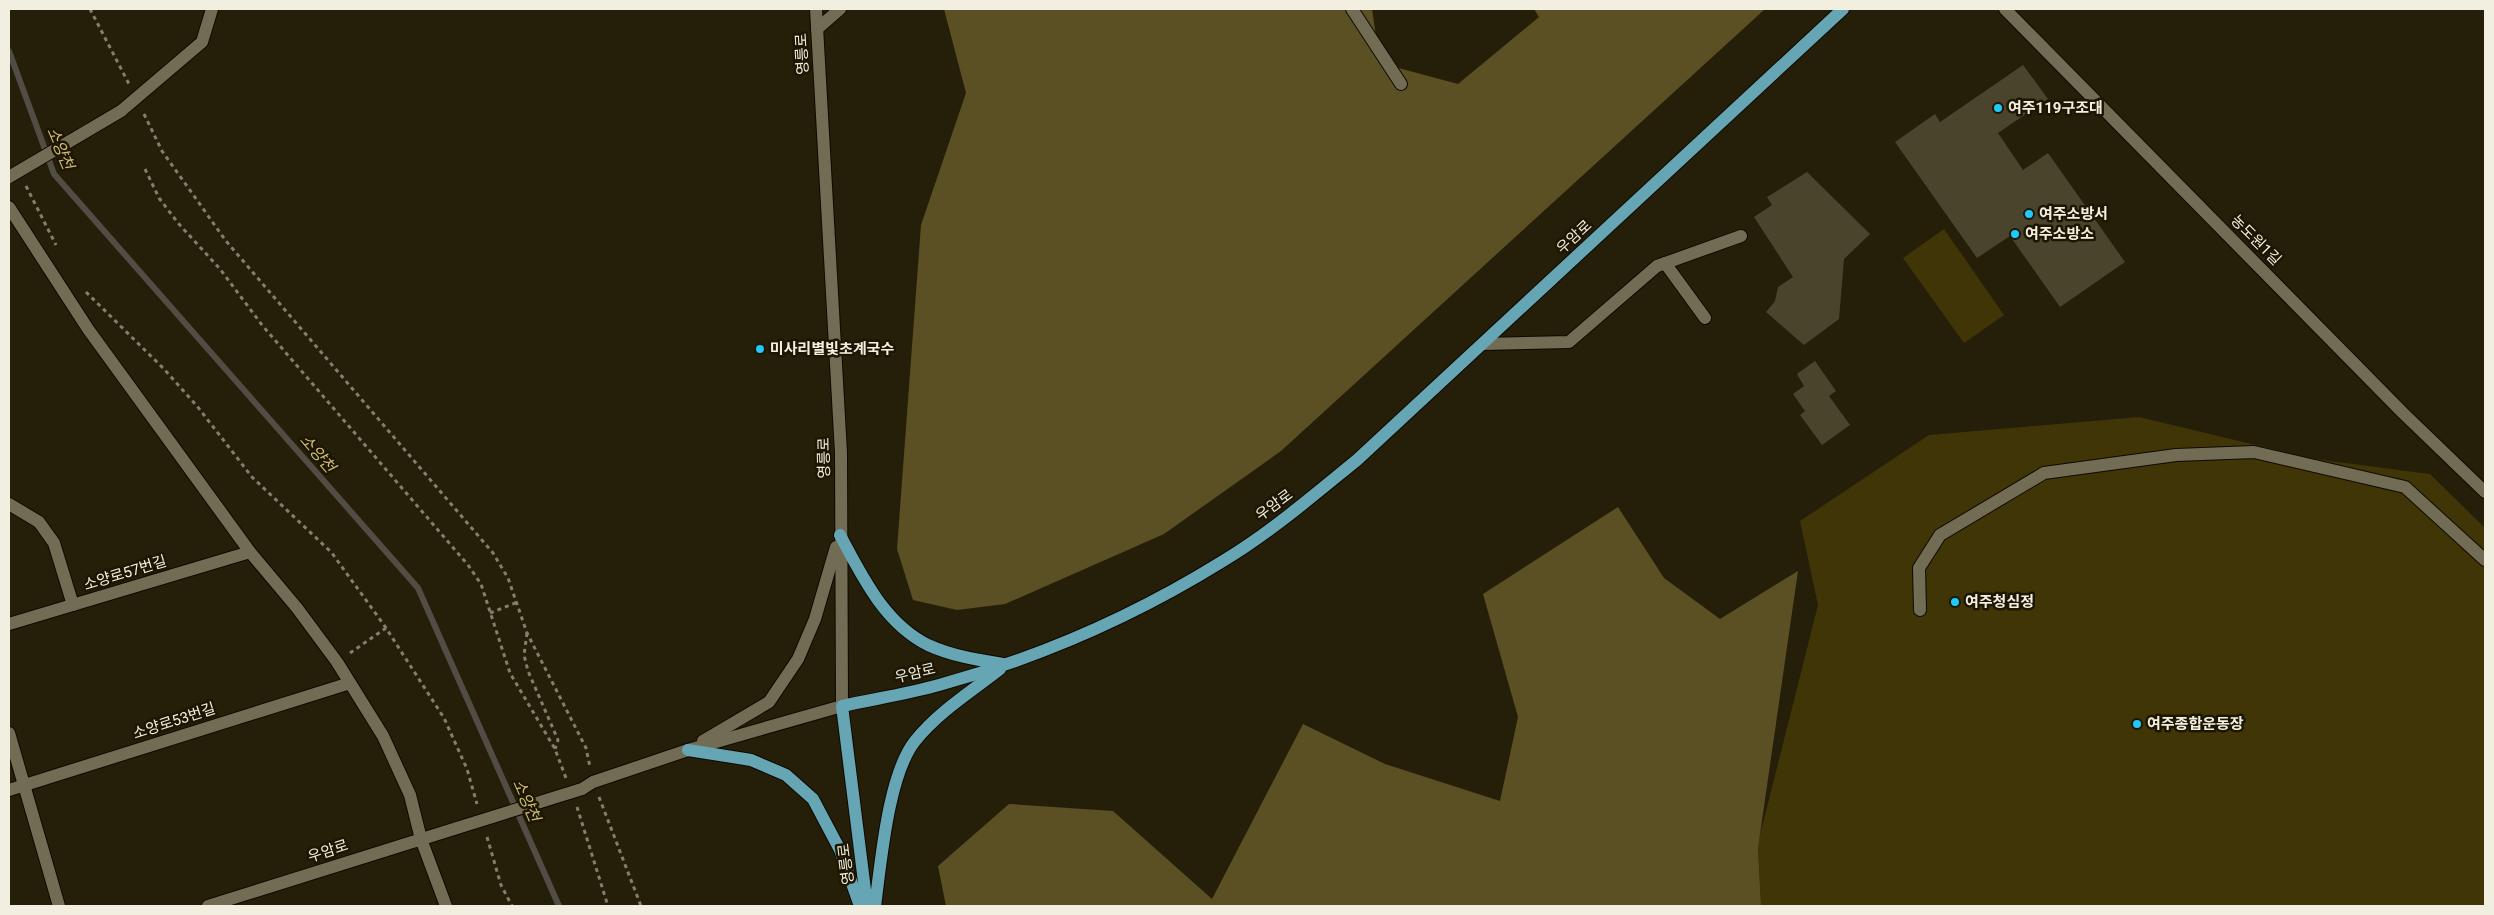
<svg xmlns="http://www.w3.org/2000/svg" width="2494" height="915" font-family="Roboto,'Noto Sans KR',sans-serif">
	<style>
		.green { fill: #403506 }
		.forest { fill: #5b5024 }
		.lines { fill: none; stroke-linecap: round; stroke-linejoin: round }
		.stream { stroke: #524d44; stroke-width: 6 }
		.building { fill: #4a442d }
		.minor-casing { stroke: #0e0900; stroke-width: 14 }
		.major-casing { stroke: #0e0900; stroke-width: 14 }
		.path { stroke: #837f6c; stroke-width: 3; stroke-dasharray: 4 4; stroke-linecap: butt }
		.minor { stroke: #736c54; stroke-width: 12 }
		.major { stroke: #66a5b4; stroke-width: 12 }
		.minor-bridge-casing { stroke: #0e0900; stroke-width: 14; stroke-linecap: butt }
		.minor-bridge { stroke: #736c54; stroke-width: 12 }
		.poi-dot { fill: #20c9fd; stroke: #1c1602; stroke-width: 2 }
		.labels { text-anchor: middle; stroke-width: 5; stroke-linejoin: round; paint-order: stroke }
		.street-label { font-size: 15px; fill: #f2efe1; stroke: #1c1602 }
		.poi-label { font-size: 15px; font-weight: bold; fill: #f2efe1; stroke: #1c1602; text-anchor: start }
		.water-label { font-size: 16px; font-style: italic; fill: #d1be76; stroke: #1c1602 }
	</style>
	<rect width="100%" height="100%" fill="#251f09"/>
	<!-- green -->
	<g class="green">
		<path d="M1944 229 2004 315 1964 343 1903 258Z"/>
		<path d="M2139 417 2314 459 2430 474 2485 528V906H1761L1758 843 1818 605 1800 521 1929 435Z"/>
	</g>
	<!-- forest -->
	<g class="forest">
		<path d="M944 9H1372L1380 63 1458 84 1539 17 1534 9H1765L1281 451 1164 534 1005 604 957 610 913 600 897 549 921 225 966 93Z"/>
		<path d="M1618 507 1664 578 1720 619 1798 571 1758 848 1761 906H946L938 866 1009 804 1113 811 1212 899 1303 724 1385 764 1500 801 1518 717 1483 594Z"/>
	</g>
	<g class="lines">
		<!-- stream -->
		<path class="stream" d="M9 51 54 174 418 588 559 906"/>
	</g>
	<!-- building -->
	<g class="building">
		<path d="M2023 65 2048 99 1998 133 2023 170 2048 153 2125 262 2060 307 2010 236 1977 258 1895 142 1935 114 1940 122Z"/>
		<path d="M1807 172 1870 234 1844 259 1839 319 1804 345 1766 312 1775 301 1778 287 1793 277 1754 217 1772 205 1767 197Z"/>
		<path d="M1815 361 1836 391 1829 396 1850 425 1822 445 1800 415 1805 411 1793 394 1804 386 1797 374Z"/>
	</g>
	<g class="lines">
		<defs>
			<g id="minor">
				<path d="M1352 9 1401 84"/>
				<path d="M2005 9 2403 413 2485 492"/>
				<path d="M817 29 840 9"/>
				<path d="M121 111 202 42 212 9"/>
				<path d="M9 207 88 329 250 552 297 608 337 662 383 736 410 795 421 839 446 906"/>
				<path d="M1665 263 1705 318"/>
				<path d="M1483 344 1569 342 1657 266 1741 236"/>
				<path d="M9 504 39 522 54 543 73 605"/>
				<path d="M1920 610 1919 568 1940 535 2044 473 2176 455 2254 452 2405 487 2485 560"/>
				<path d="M9 624 250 552"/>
				<path d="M9 733 59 906"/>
				<path d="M703 741 769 702 798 659 815 619 836 547"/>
				<path d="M582 789 593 782 688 750 842 706 841 453 816 9"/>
				<path d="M9 790 350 683"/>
				<path d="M208 906 457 828"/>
			</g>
			<g id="major">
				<path d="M840 535C862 576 884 623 928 645 952 656 978 660 1003 664"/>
				<path d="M688 750 751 760 786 775 813 799 840 850 860 906"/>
				<path d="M867 906 842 706C874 699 907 694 939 685 1038 658 1136 615 1223 561 1271 532 1314 495 1357 460L1843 9"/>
				<path d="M875 906C881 862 888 775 915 741 938 712 972 691 1000 669"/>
			</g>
		</defs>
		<!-- minor casing -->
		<use href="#minor" class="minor-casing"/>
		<!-- major casing -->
		<use href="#major" class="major-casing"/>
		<!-- path -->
		<g class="path">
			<path d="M90 9 129 84"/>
			<path d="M144 114 162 151 226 241 493 553 508 578 527 633 586 748 590 767"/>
			<path d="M145 169 159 198 178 223 220 269 262 325 468 565 481 584 510 673 555 749 566 778"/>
			<path d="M26 186 56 245"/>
			<path d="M86 292 163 368 197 406 252 477 332 553 386 628 444 718 467 769 477 804"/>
			<path d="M490 613 518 602"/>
			<path d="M527 633 524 655 528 671 558 740 555 749"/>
			<path d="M350 653 386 628"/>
			<path d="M599 797 641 906"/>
			<path d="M577 807 608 906"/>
			<path d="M487 837 501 885 512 906"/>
		</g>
		<!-- minor -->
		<use href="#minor" class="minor"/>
		<!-- major -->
		<use href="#major" class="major"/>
		<defs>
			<g id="minor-bridge">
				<path d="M9 177 121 111"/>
				<path d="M457 828 582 789"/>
			</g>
		</defs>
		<!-- minor-bridge casing -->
		<use href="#minor-bridge" class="minor-bridge-casing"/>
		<!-- minor-bridge -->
		<use href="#minor-bridge" class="minor-bridge"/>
	</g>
	<!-- markers -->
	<g class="poi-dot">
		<circle cx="1998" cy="108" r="5"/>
		<circle cx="2029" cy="214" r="5"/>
		<circle cx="2015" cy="234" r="5"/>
		<circle cx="760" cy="349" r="5"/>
		<circle cx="1955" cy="602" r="5"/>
		<circle cx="2137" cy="724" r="5"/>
	</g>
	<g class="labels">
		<!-- street labels -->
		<g class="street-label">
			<text transform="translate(802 54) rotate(-93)" y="5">영릉로</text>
			<text transform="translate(1574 237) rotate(-43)" y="5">우암로</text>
			<text transform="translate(2256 240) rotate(45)" y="5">농도원1길</text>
			<text transform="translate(824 458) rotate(-91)" y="5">영릉로</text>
			<text transform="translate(1274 505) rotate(-36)" y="5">우암로</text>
			<text transform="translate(125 573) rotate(-17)" y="5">소양로57번길</text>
			<text transform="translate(915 673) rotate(-13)" y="5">우암로</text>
			<text transform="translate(174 721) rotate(-18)" y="5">소양로53번길</text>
			<text transform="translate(328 851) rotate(-18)" y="5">우암로</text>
			<text transform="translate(846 864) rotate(-97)" y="5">영릉로</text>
		</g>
		<!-- poi labels -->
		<g class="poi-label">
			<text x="2008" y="113">여주119구조대</text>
			<text x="2039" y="219">여주소방서</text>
			<text x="2025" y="239">여주소방소</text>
			<text x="770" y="354">미사리별빛초계국수</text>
			<text x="1965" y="607">여주청심정</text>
			<text x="2147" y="729">여주종합운동장</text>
		</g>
		<!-- water labels -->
		<g class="water-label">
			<text transform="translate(61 148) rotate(67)" y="6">소양천</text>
			<text transform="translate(318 453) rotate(49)" y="6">소양천</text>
			<text transform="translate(527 800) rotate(66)" y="6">소양천</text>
		</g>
	</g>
	<!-- border -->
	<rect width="2494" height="915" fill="none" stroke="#f2efe1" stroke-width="20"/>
</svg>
